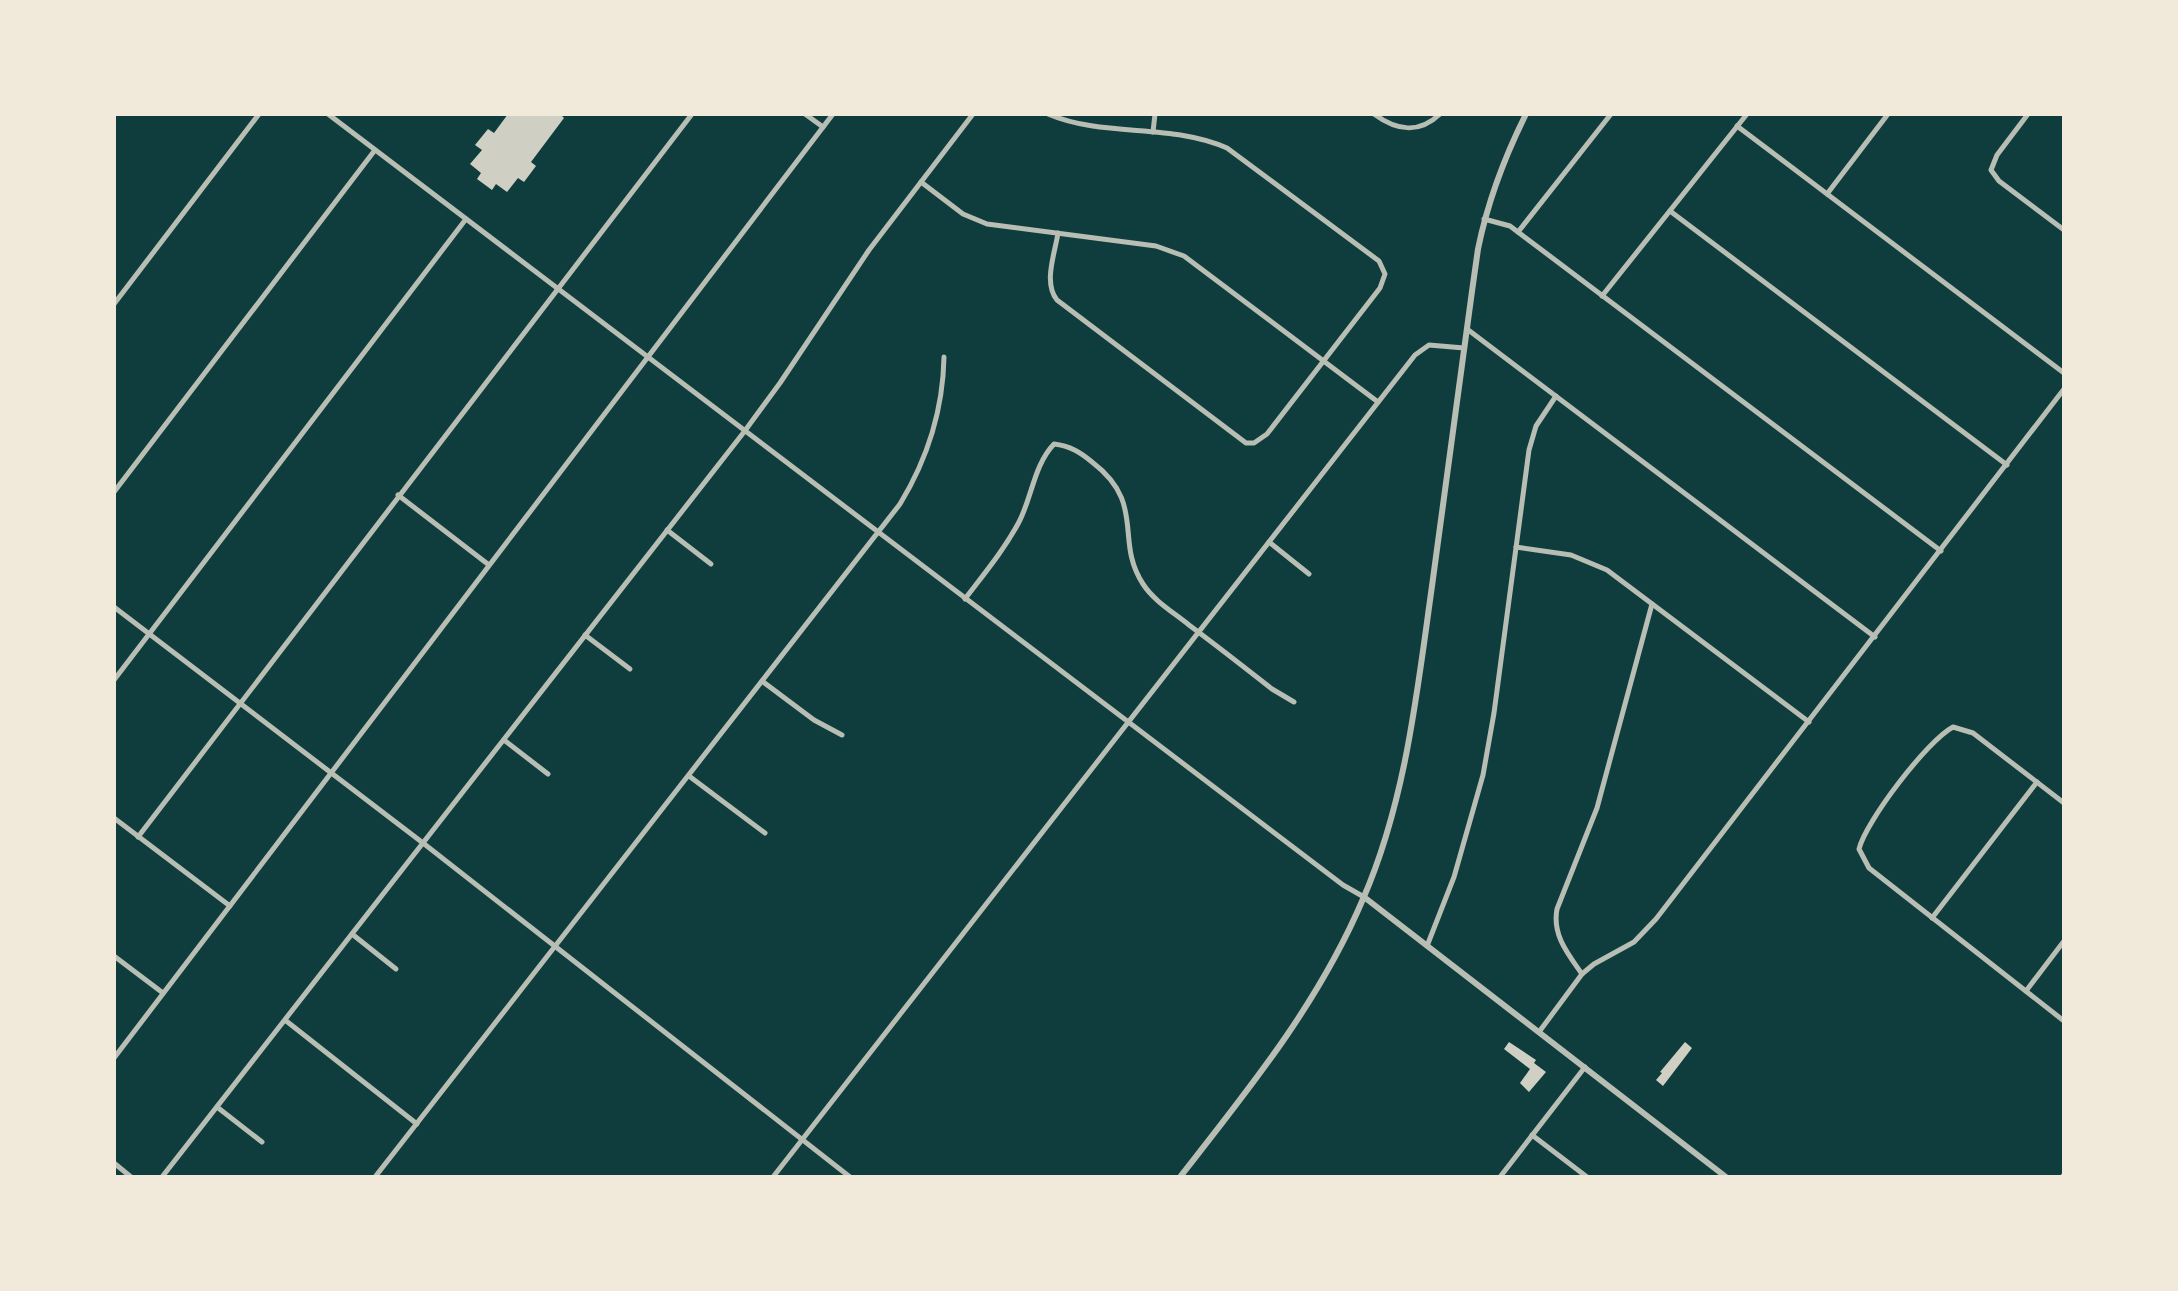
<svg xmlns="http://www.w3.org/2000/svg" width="2178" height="1291" font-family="Barlow,sans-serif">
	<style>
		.building { fill: #cfcfc3 }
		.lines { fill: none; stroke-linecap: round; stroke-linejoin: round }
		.minor { stroke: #b8beb3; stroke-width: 5 }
		.tertiary { stroke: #b8beb3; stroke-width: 6 }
	</style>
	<rect width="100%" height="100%" fill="#0f3d3e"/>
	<!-- building -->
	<g class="building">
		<path d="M508 114H560L564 118 531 162 536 166 524 182 518 178 507 192 496 184 492 190 477 179 481 173 470 164 482 150 475 145 488 129 494 133Z"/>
		<path d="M1509 1042 1536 1060 1534 1063 1546 1072 1529 1092 1520 1083 1530 1069 1504 1049Z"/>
		<path d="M1685 1042 1692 1048 1663 1086 1656 1080 1662 1073 1660 1072Z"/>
	</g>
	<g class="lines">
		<!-- minor -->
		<g class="minor">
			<path d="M328 114 1343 885 1364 897"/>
			<path d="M805 114 823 127"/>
			<path d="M1048 114C1104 138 1172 123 1227 148L1379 261 1385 274 1380 288 1267 434 1254 443H1246L1057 300C1043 283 1055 253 1058 233"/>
			<path d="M1374 114C1397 131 1419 134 1440 114"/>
			<path d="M2028 114 1997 155 1991 170 1999 181 2064 230"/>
			<path d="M1737 126 2064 373"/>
			<path d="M1153 132 1155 114"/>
			<path d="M921 182 963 214 987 224 1156 246 1184 256 1378 402"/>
			<path d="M1827 194 1888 114"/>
			<path d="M1670 211 2007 465"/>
			<path d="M1484 219 1510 226 1941 551"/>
			<path d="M1518 232 1611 114"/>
			<path d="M1602 296 1747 114"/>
			<path d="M114 304 259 114"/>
			<path d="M1467 329 1875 637"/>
			<path d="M114 492 375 150"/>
			<path d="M398 495 489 565"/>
			<path d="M667 530 711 564"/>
			<path d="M1269 542 1309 574"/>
			<path d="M1516 547 1571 555 1607 570 1809 722"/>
			<path d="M965 599C984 574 1004 550 1019 522 1032 497 1034 465 1054 444 1070 446 1080 452 1092 462 1147 504 1114 540 1143 584 1154 601 1173 612 1189 625 1217 646 1244 667 1272 689L1294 702"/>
			<path d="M114 607 423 843 850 1177"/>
			<path d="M585 635 630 669"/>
			<path d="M114 680 466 219"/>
			<path d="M762 681 814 720 842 735"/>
			<path d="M504 740 548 774"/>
			<path d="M689 776 765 833"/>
			<path d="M2064 803 1973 733 1953 727C1927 741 1866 821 1859 849L1869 868 2064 1021"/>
			<path d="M114 818 230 906"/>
			<path d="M138 837 692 114"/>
			<path d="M1932 918 2037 782"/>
			<path d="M352 934 396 969"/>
			<path d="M1427 946 1454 877 1483 775 1494 713 1529 450 1536 426 1556 396"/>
			<path d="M114 956 163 993"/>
			<path d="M1582 974C1568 954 1552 935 1557 909L1597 808 1652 604"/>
			<path d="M2026 991 2064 941"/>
			<path d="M285 1020 417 1124"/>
			<path d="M1539 1032 1582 974 1594 964 1634 942 1656 919 2064 389"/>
			<path d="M114 1058 833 114"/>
			<path d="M217 1107 262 1142"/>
			<path d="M1532 1135 1587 1177"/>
			<path d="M114 1163 131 1177"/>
			<path d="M162 1177 744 432 780 383 869 250 973 114"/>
			<path d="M375 1177 900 504C928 458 943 411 944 357"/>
			<path d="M773 1177 1415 355 1429 345 1464 348"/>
			<path d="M1500 1177 1585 1067"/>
			<path d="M2062 1177 2064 1175"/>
		</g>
		<!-- tertiary -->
		<g class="tertiary">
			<path d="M1364 897 1726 1177"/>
			<path d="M1180 1177C1249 1089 1319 1003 1363 899 1406 800 1417 692 1432 586 1447 473 1462 361 1478 249 1488 200 1504 158 1526 114"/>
		</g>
	</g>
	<!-- border -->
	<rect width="2178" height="1291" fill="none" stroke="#f1e9da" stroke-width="232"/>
</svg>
